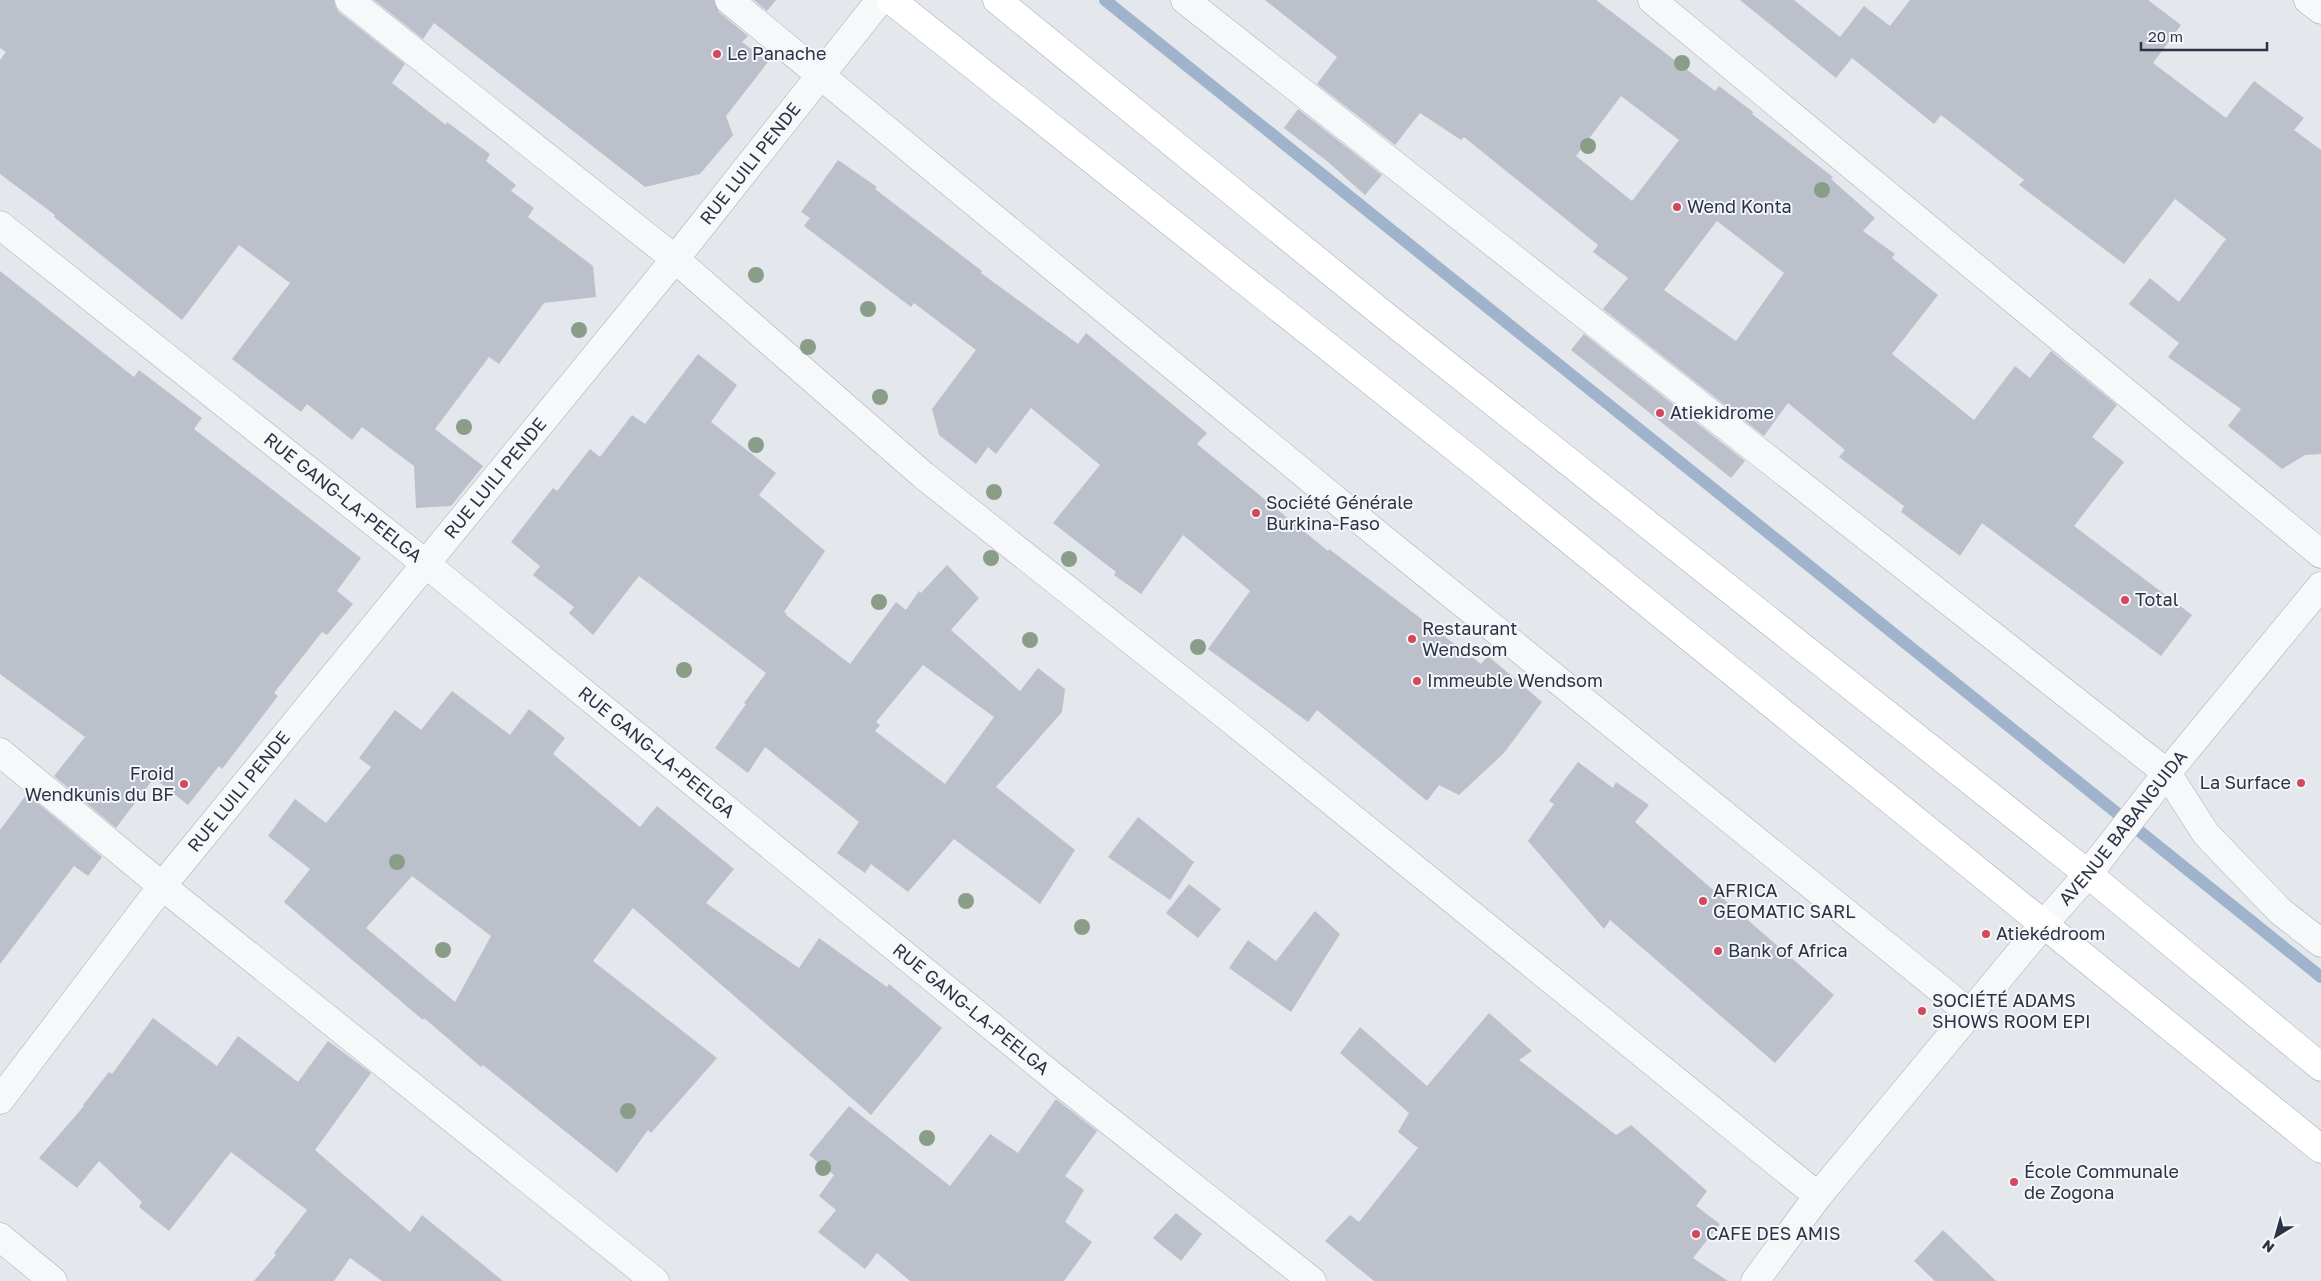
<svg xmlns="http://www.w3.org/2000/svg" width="2321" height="1281" font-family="'Golos Text',sans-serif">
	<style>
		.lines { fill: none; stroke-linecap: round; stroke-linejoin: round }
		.stream { stroke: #9fb4cc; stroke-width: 12 }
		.building { fill: #bbc0ca; fill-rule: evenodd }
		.minor-casing { stroke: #a9aeb7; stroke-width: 29 }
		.major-casing { stroke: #a3abb8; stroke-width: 29 }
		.minor { stroke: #f7f8fa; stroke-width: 28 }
		.major { stroke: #fff; stroke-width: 28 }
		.tree { fill: #899d89 }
		.poi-dot { fill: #d1495b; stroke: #f4f6f9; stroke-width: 2 }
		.labels { text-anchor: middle; stroke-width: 4; stroke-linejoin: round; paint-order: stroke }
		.poi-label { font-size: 18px; fill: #2b3445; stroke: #f4f6f9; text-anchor: start }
		.street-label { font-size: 18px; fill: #2b3445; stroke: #f4f6f9 }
	</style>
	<rect width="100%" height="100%" fill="#e4e7ec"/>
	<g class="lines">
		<!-- stream -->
		<path class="stream" d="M1105 0 2321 977"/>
	</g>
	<!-- building -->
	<g class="building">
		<path d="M0 0H334L335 6 339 12 405 64 392 83 446 125 447 122 490 154 486 161 516 185 511 191 534 208 528 217 593 266 596 297 544 303 499 364 489 357 435 429 483 466 451 506 416 508 414 466 362 427 352 440 307 404 301 412 232 359 290 283 239 245 182 320 54 217 55 215 0 174V60L6 52 0 48Z"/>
		<path d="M374 0H714L719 12 748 36 742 42 768 62 726 116 733 135 700 174 645 187 434 23 423 39Z"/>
		<path d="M754 0H776L767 11Z"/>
		<path d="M1265 0H1596L1715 91 1719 86 1753 112 1752 114 1833 177 1831 179 1875 218 1863 231 1895 254 1892 258 1938 295 1892 354 1974 420 2015 366 2030 378 2051 351 2117 405 2092 437 2124 462 2074 526 2192 615 2161 656 1982 523 1960 556 1901 512 1904 506 1839 457 1845 450 1788 403 1764 436 1603 309 1628 278 1593 252 1598 245 1464 137 1461 140 1420 113 1395 145 1317 84 1337 57ZM1621 96 1679 140 1632 201 1576 156ZM1717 221 1784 273 1736 341 1664 290Z"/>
		<path d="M1740 0H1794L1840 37 1864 6 1890 26 1910 0H2148L2181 25 2153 63 2226 118 2254 81 2304 118 2294 130 2321 150V454L2305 455 2282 469 2228 426 2241 409 2168 357 2179 343 2129 304 2150 278 2179 302 2226 239 2175 199 2124 264 2019 185 2024 180 1941 115 1934 124 1852 58 1836 78Z"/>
		<path d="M1298 109 1382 175 1365 195 1328 162 1284 128Z"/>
		<path d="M838 160 877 187 875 189 982 271 981 273 1078 344 1086 333 1207 433 1197 444 1328 551 1329 549 1481 664 1488 656 1542 702 1504 753 1459 795 1439 785 1427 801 1317 710 1308 722 1208 649 1250 591 1183 535 1141 594 1114 575 1116 572 1053 523 1100 465 1031 408 996 454 988 447 976 464 939 435 932 409 976 350 914 303 911 307 804 226 810 218 801 212Z"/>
		<path d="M0 271 134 377 139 370 202 418 194 429 361 558 337 591 353 604 327 635 322 632 274 693 278 696 222 769 219 766 188 805 154 778 116 828 54 776 85 737 0 674Z"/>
		<path d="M1584 334 1745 461 1731 478 1571 350Z"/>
		<path d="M698 354 737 385 711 422 776 473 759 495 825 551 784 612 787 614 786 615 850 664 896 602 906 610 919 591 921 593 947 565 979 598 951 630 1020 691 1038 668 1065 689 1062 712 996 787 1075 850 1040 904 954 839 908 892 871 864 865 873 837 853 859 822 765 747 748 773 715 748 746 704 744 703 766 673 639 576 593 635 569 613 574 607 533 575 540 566 511 542 553 488 557 491 590 449 600 457 632 415 645 424ZM923 665 994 717 945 784 875 731 880 725 876 722Z"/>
		<path d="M452 691 510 735 529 709 565 738 553 754 640 827 657 806 734 869 706 903 799 968 819 938 887 987 889 984 942 1028 871 1115 633 908 593 961 717 1058 651 1133 648 1130 617 1173 483 1065 481 1067 424 1018 423 1020 284 902 310 869 268 836 295 799 326 823 371 767 359 758 395 710 421 730ZM412 876 491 936 455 1002 366 928Z"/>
		<path d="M1578 762 1613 788 1616 782 1649 805 1635 822 1834 995 1775 1063 1610 920 1604 929 1528 841 1554 804 1549 801Z"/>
		<path d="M27 794 102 857 88 876 74 866 0 964V830Z"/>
		<path d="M1138 817 1194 862 1170 900 1108 857Z"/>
		<path d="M1189 884 1221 909 1198 938 1166 913Z"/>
		<path d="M1315 911 1340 934 1291 1012 1229 968 1248 940 1276 961Z"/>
		<path d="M1489 1013 1532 1051 1519 1060 1616 1135 1631 1125 1707 1191 1696 1206 1720 1224 1693 1258 1728 1281H1374L1325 1241 1350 1215 1359 1222 1418 1148 1398 1132 1409 1113 1340 1053 1360 1027 1427 1086Z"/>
		<path d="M153 1018 217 1066 238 1036 298 1082 328 1041 371 1073 315 1150 410 1232 422 1215 503 1281H382L350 1258 334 1281H254L276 1255 274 1253 307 1210 231 1152 169 1231 139 1207 142 1202 99 1161 77 1188 39 1158 84 1106 83 1105 109 1072 112 1074Z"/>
		<path d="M1056 1099 1097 1131 1065 1176 1084 1190 1065 1222 1092 1242 1064 1281H910L877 1253 865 1269 818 1232 836 1210 819 1196 834 1175 809 1155 849 1106 950 1186 990 1134 1018 1153Z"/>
		<path d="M1176 1213 1202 1234 1181 1261 1153 1238Z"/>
		<path d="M1943 1230 1996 1281H1935L1914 1261Z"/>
	</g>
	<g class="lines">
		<defs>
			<g id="minor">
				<path d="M349 0 675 259 923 475 1229 718 1818 1196"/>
				<path d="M729 0 1382 538 1971 1014"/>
				<path d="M1185 0 2167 773 2206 834 2280 911 2321 943"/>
				<path d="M1652 0 2321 554"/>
				<path d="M2308 0 2321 10"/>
				<path id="s1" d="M0 225 426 564 1055 1078 1312 1281"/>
				<path d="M0 752 162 886 655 1281"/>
				<path id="s2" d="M0 1100 162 886 675 259 880 0"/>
				<path d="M0 1237 53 1281"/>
				<path id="s3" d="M1755 1281 1818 1196 2043 925 2088 874 2167 773 2321 586"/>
			</g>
			<g id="major">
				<path d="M891 0 1477 465 2321 1149"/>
				<path d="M997 0 1384 315 2088 874 2321 1067"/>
			</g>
		</defs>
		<!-- minor casing -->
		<use href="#minor" class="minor-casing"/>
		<!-- major casing -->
		<use href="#major" class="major-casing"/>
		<!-- minor -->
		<use href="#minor" class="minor"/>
		<!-- major -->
		<use href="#major" class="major"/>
	</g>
	<!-- trees -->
	<g class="tree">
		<circle cx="1682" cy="63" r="8"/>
		<circle cx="1588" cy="146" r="8"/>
		<circle cx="1822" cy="190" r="8"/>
		<circle cx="756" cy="275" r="8"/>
		<circle cx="868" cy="309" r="8"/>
		<circle cx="579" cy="330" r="8"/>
		<circle cx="808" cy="347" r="8"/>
		<circle cx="880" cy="397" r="8"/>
		<circle cx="464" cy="427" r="8"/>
		<circle cx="756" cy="445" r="8"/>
		<circle cx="994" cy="492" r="8"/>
		<circle cx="991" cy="558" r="8"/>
		<circle cx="1069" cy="559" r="8"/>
		<circle cx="879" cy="602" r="8"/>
		<circle cx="1030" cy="640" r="8"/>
		<circle cx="1198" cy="647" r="8"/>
		<circle cx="684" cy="670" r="8"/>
		<circle cx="397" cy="862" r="8"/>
		<circle cx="966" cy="901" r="8"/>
		<circle cx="1082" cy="927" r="8"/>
		<circle cx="443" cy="950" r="8"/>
		<circle cx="628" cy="1111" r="8"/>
		<circle cx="927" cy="1138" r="8"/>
		<circle cx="823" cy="1168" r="8"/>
	</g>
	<!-- markers -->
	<g class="poi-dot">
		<circle cx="717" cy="54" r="5"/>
		<circle cx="1677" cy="207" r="5"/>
		<circle cx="1660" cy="413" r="5"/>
		<circle cx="1256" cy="513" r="5"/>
		<circle cx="2125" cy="600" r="5"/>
		<circle cx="1412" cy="639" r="5"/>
		<circle cx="1417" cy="681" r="5"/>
		<circle cx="2301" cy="783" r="5"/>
		<circle cx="184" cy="784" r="5"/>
		<circle cx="1703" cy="901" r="5"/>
		<circle cx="1986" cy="934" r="5"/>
		<circle cx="1718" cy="951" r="5"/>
		<circle cx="1922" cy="1011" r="5"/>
		<circle cx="2014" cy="1182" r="5"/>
		<circle cx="1696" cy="1234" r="5"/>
	</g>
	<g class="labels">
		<!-- poi labels -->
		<g class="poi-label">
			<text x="727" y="60">Le Panache</text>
			<text x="1687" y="213">Wend Konta</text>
			<text x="1670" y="419">Atiekidrome</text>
			<text x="1266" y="509">Société Générale<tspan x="1266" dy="21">Burkina-Faso</tspan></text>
			<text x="2135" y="606">Total</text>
			<text x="1422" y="635">Restaurant<tspan x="1422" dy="21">Wendsom</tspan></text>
			<text x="1427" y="687">Immeuble Wendsom</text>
			<text x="174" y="780" text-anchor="end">Froid<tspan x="174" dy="21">Wendkunis du BF</tspan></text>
			<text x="2291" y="789" text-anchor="end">La Surface</text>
			<text x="1713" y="897">AFRICA<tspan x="1713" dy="21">GEOMATIC SARL</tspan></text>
			<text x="1996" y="940">Atiekédroom</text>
			<text x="1728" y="957">Bank of Africa</text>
			<text x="1932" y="1007">SOCIÉTÉ ADAMS<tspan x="1932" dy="21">SHOWS ROOM EPI</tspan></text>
			<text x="2024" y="1178">École Communale<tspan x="2024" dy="21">de Zogona</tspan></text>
			<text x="1706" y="1240">CAFE DES AMIS</text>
		</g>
		<!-- street labels -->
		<g class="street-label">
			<text dy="6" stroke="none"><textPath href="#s2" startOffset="1200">RUE LUILI PENDE</textPath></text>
			<text dy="6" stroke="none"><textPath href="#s2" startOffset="795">RUE LUILI PENDE</textPath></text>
			<text dy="6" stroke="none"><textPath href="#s1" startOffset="438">RUE GANG-LA-PEELGA</textPath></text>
			<text dy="6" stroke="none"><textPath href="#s1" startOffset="842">RUE GANG-LA-PEELGA</textPath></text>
			<text dy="6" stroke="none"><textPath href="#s2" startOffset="390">RUE LUILI PENDE</textPath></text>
			<text dy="6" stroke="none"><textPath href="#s3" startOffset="584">AVENUE BABANGUIDA</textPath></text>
			<text dy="6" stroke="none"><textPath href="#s1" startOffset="1248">RUE GANG-LA-PEELGA</textPath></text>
		</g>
	</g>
	<!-- north arrow -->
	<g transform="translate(2276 1236) rotate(217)" stroke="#f4f6f9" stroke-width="4" paint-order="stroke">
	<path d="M0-4L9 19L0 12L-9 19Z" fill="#2b3445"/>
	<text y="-8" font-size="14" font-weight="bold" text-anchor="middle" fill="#2b3445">N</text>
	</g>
	<!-- scale -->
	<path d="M2141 42v8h126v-8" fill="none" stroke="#2b3445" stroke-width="2.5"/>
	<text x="2148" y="42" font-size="15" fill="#2b3445" stroke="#f4f6f9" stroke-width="4" paint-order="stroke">20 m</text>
</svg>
